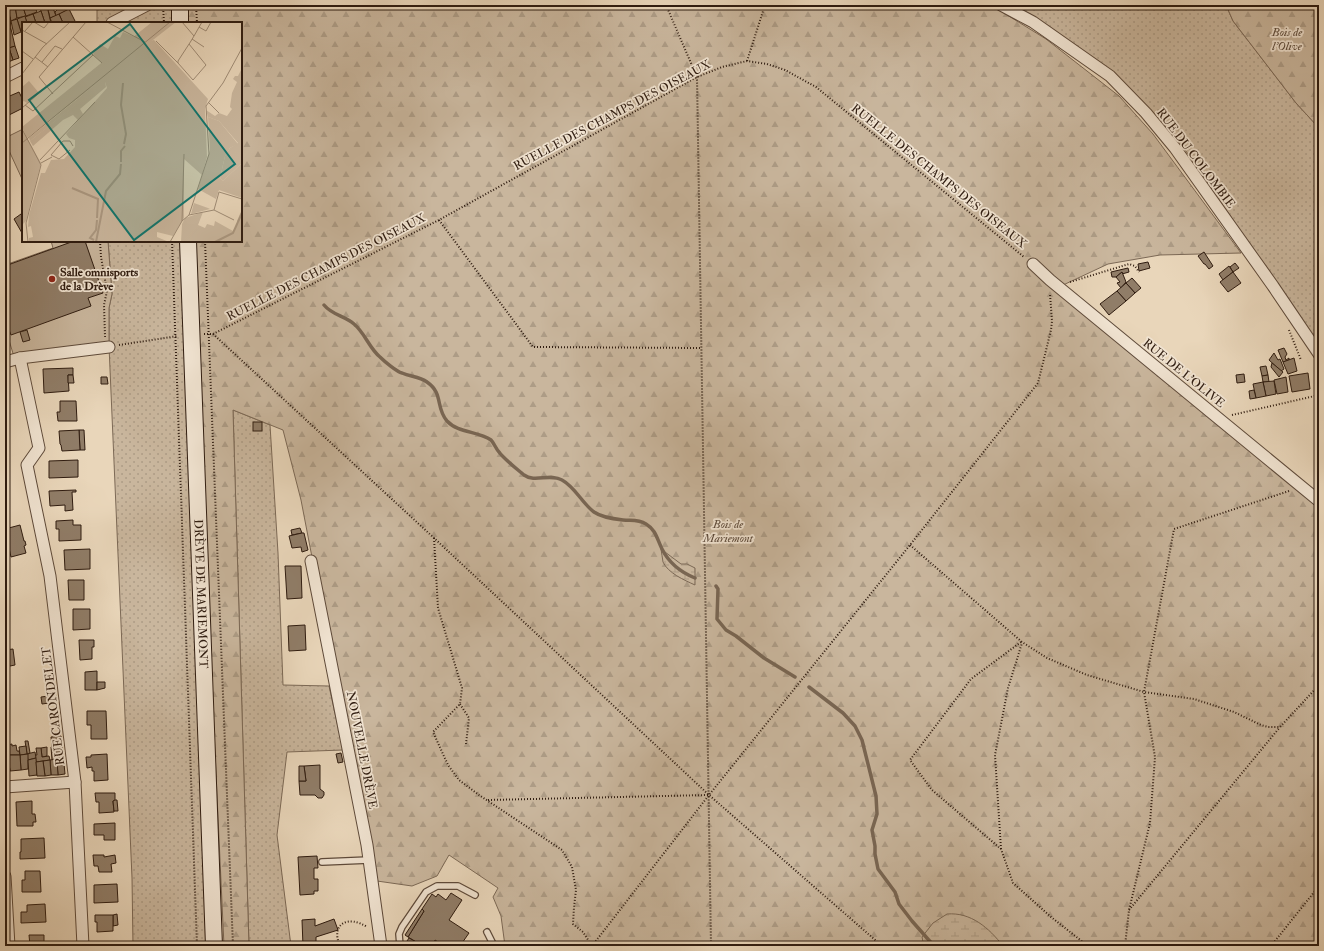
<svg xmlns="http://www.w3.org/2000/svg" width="1324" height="951" font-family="'IM FELL Double Pica',serif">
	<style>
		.grass { fill: url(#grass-dots); stroke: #7c6956 }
		.forest { fill: url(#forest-firs); stroke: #7c6956 }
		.wetland { fill: url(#wetland-marsh); stroke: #7c6956 }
		.pitch { fill: #c9b69d; stroke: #7c6956 }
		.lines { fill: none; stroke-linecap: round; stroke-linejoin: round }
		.stream { stroke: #796653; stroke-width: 3.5 }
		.building { fill: #907d68; stroke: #2f1c10 }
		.lane-casing { stroke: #5e4a3a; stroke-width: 8 }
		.street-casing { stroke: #5e4a3a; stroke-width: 13 }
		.secondary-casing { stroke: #2f1c10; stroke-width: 18 }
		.path { stroke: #2f1c10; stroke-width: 2; stroke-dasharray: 1 2; stroke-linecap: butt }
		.lane { stroke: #f1e4d2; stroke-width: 5.5 }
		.street { stroke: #f1e4d2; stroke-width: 11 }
		.secondary { stroke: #f1e4d2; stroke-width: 16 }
		.poi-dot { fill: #8f2418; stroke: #f1e4d2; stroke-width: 1.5 }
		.labels { text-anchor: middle; stroke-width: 3.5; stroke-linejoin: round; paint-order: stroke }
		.park-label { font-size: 12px; font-style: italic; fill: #5d4a3a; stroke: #f1e4d2 }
		.street-label { font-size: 12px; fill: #2f1c10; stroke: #f1e4d2 }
		.poi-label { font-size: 12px; font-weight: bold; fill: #2f1c10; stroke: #f1e4d2; text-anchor: start }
		.inset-river { fill: none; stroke: #aa9780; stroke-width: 2 }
		.inset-road { fill: none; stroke: #9f8c76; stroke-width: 1 }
		.view { fill: #0f766e; fill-opacity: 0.15; stroke: #0f766e; stroke-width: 2 }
		.inset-edge { fill: none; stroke: #2f1c10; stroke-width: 2 }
	</style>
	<defs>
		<pattern id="grass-dots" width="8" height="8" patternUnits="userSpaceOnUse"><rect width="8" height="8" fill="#c9b69d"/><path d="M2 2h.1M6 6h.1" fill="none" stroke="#ad9c86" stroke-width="1.8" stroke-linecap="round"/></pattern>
		<pattern id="forest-firs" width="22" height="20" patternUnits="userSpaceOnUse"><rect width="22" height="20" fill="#c9b69d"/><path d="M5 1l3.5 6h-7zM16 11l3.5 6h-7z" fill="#ad9c86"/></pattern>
		<pattern id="wetland-marsh" width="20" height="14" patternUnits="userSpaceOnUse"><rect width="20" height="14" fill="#c9b69d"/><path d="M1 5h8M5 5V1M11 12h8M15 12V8" fill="none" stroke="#ad9c86"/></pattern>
	</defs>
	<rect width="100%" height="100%" fill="#e9d6ba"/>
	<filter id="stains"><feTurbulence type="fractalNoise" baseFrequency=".005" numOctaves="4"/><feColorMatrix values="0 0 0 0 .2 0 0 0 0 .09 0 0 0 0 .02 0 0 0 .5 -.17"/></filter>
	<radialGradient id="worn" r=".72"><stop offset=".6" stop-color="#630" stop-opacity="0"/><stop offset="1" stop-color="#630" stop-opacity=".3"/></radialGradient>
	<!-- grass -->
	<g class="grass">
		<rect x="97" y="5" width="83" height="18"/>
		<path d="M1016 5H1226L1233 21 1296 103 1319 128V332L1311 335 1266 273 1231 217 1177 138 1125 86 1081 51Z"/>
		<path d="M108 241H188L214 946H133L132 878 109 346V308L112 294Z"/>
		<path d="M233 410 270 425 278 553 283 685 329 686 343 750 287 752 277 835 291 946H249Z"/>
	</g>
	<!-- forest -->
	<g class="forest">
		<path d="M187 5H991L1046 39 1119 96 1153 134 1241 253 1160 255 1108 264 1061 286 1319 496V946H505L501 916 493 897 498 888 449 855 437 876 412 886 377 881 331 656 301 500 283 430 233 410 249 946H224L207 579 196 241H241V23H188Z"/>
		<path d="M1226 5H1319V128L1296 103 1233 21Z"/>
	</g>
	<!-- wetland -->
	<g class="wetland">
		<path d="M661 549 681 564H687L695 568V585C684 580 668 573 663 562 662 558 662 553 661 549Z"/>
		<path d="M947 914C971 912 989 928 1003 946H924L922 937 933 923Z"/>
	</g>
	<!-- pitch -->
	<g class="pitch">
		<path d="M23 129V181L5 142V138Z"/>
		<path d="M51 241H108L112 294 109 308V347L15 360 5 327V265L53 248Z"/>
	</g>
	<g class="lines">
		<!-- stream -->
		<g class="stream">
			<path d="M324 305C332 315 345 316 354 324 365 333 369 348 380 357 384 361 397 372 402 373 411 377 419 376 427 382 444 394 435 407 447 421 458 433 478 431 491 440 494 443 496 449 499 452 504 459 517 469 524 475 535 483 550 473 562 480 575 487 582 503 594 512 601 517 614 519 623 520 631 521 638 519 646 524 656 530 657 539 662 549 669 563 680 572 695 578"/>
			<path d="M716 586 718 589 717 619 726 630 736 636 764 658 795 677"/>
			<path d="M809 687 843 713 855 726 862 740 876 796 877 814 872 830 875 846V854L878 869 895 892 899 904 912 921 934 946"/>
		</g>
	</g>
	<!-- building -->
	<g class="building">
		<path d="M11 5H15L17 18 11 21 8 9 11 8Z"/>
		<path d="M15 5H18L19 8 21 7V5H25H24L25 9 24 10 26 16 17 18Z"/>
		<path d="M34 5 37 12 26 16 24 10 28 8V6Z"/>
		<path d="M47 5H52L56 16 50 18Z"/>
		<path d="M56 5H67L68 10 56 16 55 12 57 10Z"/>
		<path d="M47 6 50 19 51 23H45L40 8Z"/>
		<path d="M69 9 76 23H63L59 14Z"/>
		<path d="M41 11 45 23H36L33 14Z"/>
		<path d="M33 14 36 23H27L25 17Z"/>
		<path d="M59 14 63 23H52L50 18Z"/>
		<path d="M25 16 27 23H23V32H21L17 19Z"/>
		<path d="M10 17 11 29 5 30V18Z"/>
		<path d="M17 19 21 32 14 35 11 21Z"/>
		<path d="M11 29 15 46 9 48 5 30Z"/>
		<path d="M15 46 19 58 13 60 9 48Z"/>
		<path d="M9 48 13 60 6 63 5 49Z"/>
		<path d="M19 92 23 100V108L5 117V98Z"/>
		<path d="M21 214 23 218V232L22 233 14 219Z"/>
		<path d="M74 241H85L103 293 88 298 91 306 11 335 5 319V266Z"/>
		<path d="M1204 252 1213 266 1209 269 1205 264H1204L1198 256Z"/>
		<path d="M1148 262 1150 268 1139 271 1138 264Z"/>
		<path d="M1235 263 1239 268 1233 272 1230 267Z"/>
		<path d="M1229 266 1233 272 1223 280 1219 274Z"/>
		<path d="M1128 268 1129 272 1122 274V272L1116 277H1112L1111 272Z"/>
		<path d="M1122 272 1126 282 1121 288 1117 283 1120 282 1116 277Z"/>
		<path d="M1233 272 1241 283 1228 292 1220 282Z"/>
		<path d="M1132 278 1141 288 1135 293 1126 283Z"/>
		<path d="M1126 283 1135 293 1126 301 1117 291Z"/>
		<path d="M1117 291 1126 301 1109 315 1100 304Z"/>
		<path d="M27 330 30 340 23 342 20 332Z"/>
		<path d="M1284 348 1287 354 1285 357 1286 360 1289 358V360L1283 362 1278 350Z"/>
		<path d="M1274 353 1278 360 1280 359 1284 369 1281 371 1269 360Z"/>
		<path d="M1294 358 1297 371 1288 374 1283 362Z"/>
		<path d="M1272 363 1283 372 1279 377 1271 367Z"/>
		<path d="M1266 366 1268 375 1262 376 1260 367Z"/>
		<path d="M73 368V375H68L69 391 44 393 43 369Z"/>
		<path d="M1308 373 1310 389 1292 392 1289 376Z"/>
		<path d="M1244 374 1245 382 1237 383 1236 375Z"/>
		<path d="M68 375H73L74 383H68Z"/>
		<path d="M1268 375 1269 382H1263L1262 376Z"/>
		<path d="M101 377H107L108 384H101Z"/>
		<path d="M1286 377 1288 392 1277 394 1274 380Z"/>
		<path d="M1274 381 1276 394 1266 396 1263 382Z"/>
		<path d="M1263 382 1266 396 1256 398 1253 384Z"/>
		<path d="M1254 390 1256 398 1250 399 1249 391Z"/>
		<path d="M60 401H76L77 421H58L57 412H60Z"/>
		<rect x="253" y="422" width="9" height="9"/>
		<path d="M79 430H84L85 450H80Z"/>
		<path d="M79 430 80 450 62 451 61 445 60 444 59 431Z"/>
		<path d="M78 460V477L49 478V461Z"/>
		<path d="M76 490V492H72L73 510 65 511V505L50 506 49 491Z"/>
		<path d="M73 520V525H81V540L59 541V529H56V521Z"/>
		<path d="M20 525 24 541H25L26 545 24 546 26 553 11 557 7 539 5 540V529Z"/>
		<path d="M300 528 302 533 292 535 291 530Z"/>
		<path d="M302 533H304L308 550 302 552 301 547 292 548 289 536Z"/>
		<path d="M90 549V569L65 570 64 550Z"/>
		<path d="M285 566H301L302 598 287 599Z"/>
		<path d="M68 580H84V600H69Z"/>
		<path d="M73 609H90V629L73 630Z"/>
		<path d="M305 625 306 650 289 651 288 626Z"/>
		<path d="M79 640H94V647H92V659L80 660Z"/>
		<path d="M13 649 15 665 5 667V650Z"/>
		<path d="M97 671V690H85V672Z"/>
		<path d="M97 682H105V688L97 690Z"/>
		<path d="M56 695V702L42 704 41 697Z"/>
		<path d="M87 711H106L107 739H91V725H87Z"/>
		<path d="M61 736 63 753 56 754 55 747H52L51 737Z"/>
		<path d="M25 741H28L30 753 27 754Z"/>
		<path d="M12 744V746L16 745 17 751H19L20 755H8L7 745Z"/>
		<path d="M26 746 27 754 20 755 19 747Z"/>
		<path d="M47 747V756L42 757 41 748Z"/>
		<path d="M51 747H55L56 759 52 760Z"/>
		<path d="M36 748H41L42 757 49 756 50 760 36 762 35 755H37Z"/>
		<path d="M35 752 36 758 28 760 27 754Z"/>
		<path d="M63 753 65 774 58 775 56 754Z"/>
		<path d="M341 753 343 762 338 763 336 754Z"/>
		<path d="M28 754V769L21 770 20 755Z"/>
		<path d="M107 754 108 780 94 781V771H92V767L87 768 86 757H91V755Z"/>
		<path d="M8 755H20L21 770 10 771Z"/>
		<path d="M5 757H8L10 771H5Z"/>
		<path d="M36 758 37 775 29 776 28 760Z"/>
		<path d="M57 759 58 775H51L50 760Z"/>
		<path d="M50 760 51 775 45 776 43 761Z"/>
		<path d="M43 761 45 776H37L36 762Z"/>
		<path d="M320 765V789L324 792V795L322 798H318L315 795H300L299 781H306L304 766Z"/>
		<path d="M299 766H304L306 781H299Z"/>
		<path d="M95 793H115V801H113L114 812 99 813V802H96Z"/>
		<path d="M115 800H117L118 811H114L113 801Z"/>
		<path d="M32 801V814H35L36 822H33V826H17L16 802Z"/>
		<path d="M115 823V840H104V835H94V824Z"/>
		<path d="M44 838 45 858 20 859V852H21V839Z"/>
		<path d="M93 855H104V857L115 855 116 863 111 864 112 872H99L98 866H94Z"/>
		<path d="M317 856 318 868H314V879H318V891H314V894L300 895 298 857Z"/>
		<path d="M25 871H40L41 892H22V880H25Z"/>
		<path d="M117 884 118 902 94 903V885Z"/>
		<path d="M451 893 462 900 449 920 469 933 460 946H444L435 940 432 946H416L418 943 408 937 424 911 422 909 432 894 436 897 438 894 446 900Z"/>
		<path d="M45 904 46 922 21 923V912H27V905Z"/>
		<path d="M422 909 424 911 408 937 405 935Z"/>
		<path d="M117 914 118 925 113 926V915Z"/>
		<path d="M95 915H113V931L97 932V922H95Z"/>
		<path d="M315 919V926L334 919 338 930 316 937V946H303L302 920Z"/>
		<path d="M29 935H44V946H30Z"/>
		<path d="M409 938 418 943 416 946H414L407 941Z"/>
	</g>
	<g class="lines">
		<defs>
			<g id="lane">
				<path d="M322 862 369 860"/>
				<path d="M487 932 494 946"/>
				<path d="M400 946 399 934 402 927 426 892 437 886H458L475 895"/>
			</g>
			<g id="street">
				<path d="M1001 5 1033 22 1110 76 1146 113 1175 148 1273 286 1319 354"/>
				<path d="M112 23 147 5"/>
				<path d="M5 77 23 68"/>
				<path d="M1033 264 1050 280 1319 501"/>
				<path d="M20 358 39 448 27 465 50 576 75 782 83 946"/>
				<path d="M5 362 20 358 109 347"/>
				<path d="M311 561 367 845 381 946"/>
				<path d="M5 787 75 782"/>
				<path d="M5 876 9 946"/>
			</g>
			<g id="secondary">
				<path d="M180 5V23"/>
				<path id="s1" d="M188 241 214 946"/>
			</g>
		</defs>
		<!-- lane casing -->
		<use href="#lane" class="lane-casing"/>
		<!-- street casing -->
		<use href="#street" class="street-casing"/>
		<!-- secondary casing -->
		<use href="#secondary" class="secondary-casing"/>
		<!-- path -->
		<g class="path">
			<path d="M163 5 164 23"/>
			<path d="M196 5 197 23"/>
			<path d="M666 5 697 77 711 946"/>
			<path d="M747 61 765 5"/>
			<path d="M439 220 533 347 701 348"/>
			<path d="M100 241 101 257 107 291 104 305 105 337"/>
			<path d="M172 241 197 946"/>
			<path d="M205 241 233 946"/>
			<path d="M1070 282 1129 264 1135 266 1139 272"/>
			<path d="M1289 330 1301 360"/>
			<path d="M204 334H213L439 220 697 77 722 67 747 61 767 64 785 70 816 87 1024 257"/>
			<path d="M213 334 434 538 709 795 882 946"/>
			<path d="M119 345 178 336"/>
			<path d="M1232 415 1319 395"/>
			<path d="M1289 491 1174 529 1144 692 1194 699 1234 712 1261 725 1268 727H1280L1319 685"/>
			<path d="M434 538 438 608 462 688 460 704 433 732 448 765 459 780 479 795 562 850 572 867 576 890 574 907 573 924 583 932 592 946"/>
			<path d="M910 545 1022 642 1047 658 1087 675 1144 692 1155 757 1150 823 1129 910 1125 946"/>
			<path d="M1021 642 971 679 910 760 932 790 1001 849 1013 883 1051 917 1088 946"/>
			<path d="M460 704 469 718 466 744"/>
			<path d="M488 800 708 795"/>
			<path d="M1001 849 995 755 1008 688 1022 643"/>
			<path d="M1129 910 1280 727"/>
			<path d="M340 946C330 923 349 915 367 927"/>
			<path d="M592 946 709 795 910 545 1038 383 1051 330 1052 321 1050 294"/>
			<path d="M1271 946 1319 886"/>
		</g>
		<!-- lane -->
		<use href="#lane" class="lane"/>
		<!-- street -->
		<use href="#street" class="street"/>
		<!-- secondary -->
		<use href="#secondary" class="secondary"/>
	</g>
	<!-- markers -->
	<circle class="poi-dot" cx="52" cy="279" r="4"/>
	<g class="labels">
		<!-- park labels -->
		<g class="park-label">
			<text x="1287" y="36">Bois de<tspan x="1287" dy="14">l'Olive</tspan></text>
			<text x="728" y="528">Bois de<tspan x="728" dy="14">Mariemont</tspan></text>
		</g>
		<!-- street labels -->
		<g class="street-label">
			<text transform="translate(612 115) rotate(-28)" y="4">RUELLE DES CHAMPS DES OISEAUX</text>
			<text transform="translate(1196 158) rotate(53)" y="4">RUE DU COLOMBIE</text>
			<text transform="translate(939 176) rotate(39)" y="4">RUELLE DES CHAMPS DES OISEAUX</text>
			<text transform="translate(326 267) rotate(-27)" y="4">RUELLE DES CHAMPS DES OISEAUX</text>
			<text transform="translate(1184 373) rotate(39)" y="4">RUE DE L'OLIVE</text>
			<text dy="4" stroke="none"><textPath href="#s1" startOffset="353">DRÈVE DE MARIEMONT</textPath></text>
			<text transform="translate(53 706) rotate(-97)" y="4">RUE CARONDELET</text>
			<text transform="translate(362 750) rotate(79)" y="4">NOUVELLE DRÈVE</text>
		</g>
		<!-- poi labels -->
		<g class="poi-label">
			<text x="60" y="276">Salle omnisports<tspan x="60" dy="14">de la Drève</tspan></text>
		</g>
	</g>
	<!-- overview -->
	<g transform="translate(22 22)">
		<rect width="220" height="220" fill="#e9d6ba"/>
		<path d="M130 0H154L5 116 0 105ZM83 59 84 65 58 87 61 92 56 98 51 93 41 98 11 124 8 119ZM186 95 197 99 216 122 208 126 203 134 198 156 201 159 220 141V176L197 168 194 177 176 167 188 128ZM172 181 186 186 188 187 169 192Z" fill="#c9b69d"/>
		<path d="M132 18 186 77 183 87 185 135 180 153 162 137V196L151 214 135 210V215L147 220H7V216L11 215 9 204 6 205 7 193 19 151H23L29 138 42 137 53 125V118L47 116 44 112 85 66 83 60 8 119 7 116 127 19ZM220 46V141L201 159 198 156 203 134 208 126 216 121 197 99 186 95 184 88 193 94 197 91 205 94 210 87 208 85 210 71 215 60 211 57 213 54H216ZM220 187V220H159L160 202 163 196 181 190 176 203 183 206 185 202 192 204 193 199 211 209 217 200 215 199Z" fill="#c9b69d"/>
		<path d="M37 148 53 160 45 167 41 162ZM82 174 87 176 88 182 85 189 79 191V179Z" fill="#c9b69d"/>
		<path d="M7 59 17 71 5 81 2 79 0 80V65ZM0 107 19 141 4 199 0 203Z" fill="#c9b69d"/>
		<path d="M101 10 113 15 80 41 71 32 78 22 86 27 93 14 98 16Z" fill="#c9b69d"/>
		<path class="inset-river" d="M101 61 99 83 104 112 102 122M99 140V129L103 124M50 166 76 177 75 196M72 218 68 216 74 208 75 198M74 220 84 169 98 152 99 142M193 220 211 211 220 191"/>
		<path class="inset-road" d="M12 0 22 6 27 0M85 0 123 20M160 0 172 14M177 5 184 9 189 0M0 8 25 22M3 9 11 0M51 15 80 41M170 17 182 25M134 19 156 41M167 22 184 43 171 58 156 41V39L169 19 172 14 180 0M0 29 11 37M13 35 26 45M20 40 33 24 40 27M0 52 21 25 48 0M31 72 17 55 64 0M186 80 197 91M3 83 11 89 71 33M0 86 24 65M0 107 19 143 4 201 6 220M0 121 148 0M48 128 37 137 29 133 41 119H48L51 124M18 138 73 80M19 141 30 135M192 188 197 170 220 177M167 193 187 132 184 84 201 61 220 26M160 199 162 132M148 220 160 199 167 193 192 188 212 198"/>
		<path class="view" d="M108 2 213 142 112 218 7 78Z"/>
		<rect width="220" height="220" class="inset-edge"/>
	</g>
	<!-- margin -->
	<rect width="1324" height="951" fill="none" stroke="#e9d6ba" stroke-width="20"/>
	<rect x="6" y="6" width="1312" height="939" fill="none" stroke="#2f1c10" stroke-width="2"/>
	<rect x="10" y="10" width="1304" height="931" fill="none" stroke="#2f1c10"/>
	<rect width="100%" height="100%" filter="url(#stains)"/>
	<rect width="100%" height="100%" fill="url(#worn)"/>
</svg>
